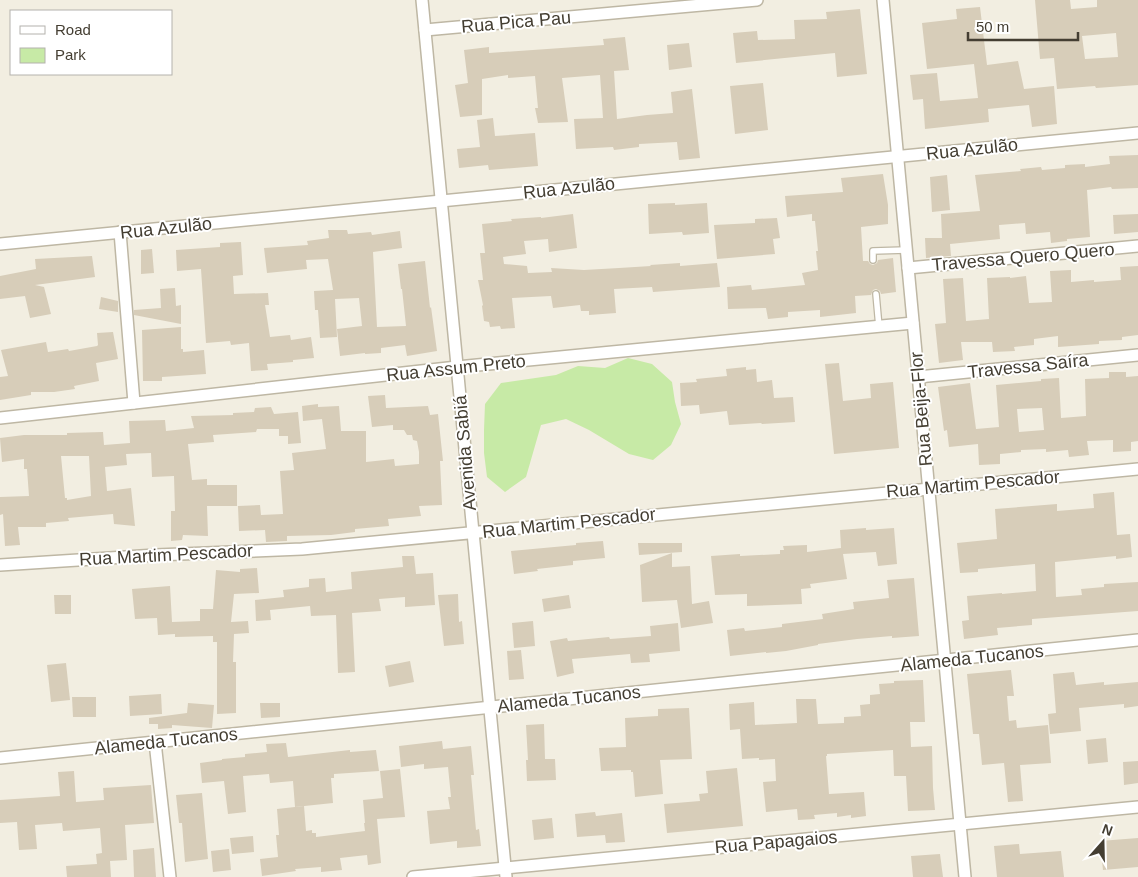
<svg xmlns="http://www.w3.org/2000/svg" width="1138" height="877" font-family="Helvetica,sans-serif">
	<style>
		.green { fill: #c7eaa6 }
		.building { fill: #d7cdb9; fill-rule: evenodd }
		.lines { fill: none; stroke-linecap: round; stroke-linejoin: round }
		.lane-casing { stroke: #beb7a4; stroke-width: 8 }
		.street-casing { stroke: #beb7a4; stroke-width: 14 }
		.lane { stroke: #fff; stroke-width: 5.5 }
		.street { stroke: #fff; stroke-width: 11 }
		.labels { text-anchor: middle; stroke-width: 4; stroke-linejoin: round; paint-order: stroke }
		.street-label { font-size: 18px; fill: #443e32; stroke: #fff }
	</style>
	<rect width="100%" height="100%" fill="#f2eee1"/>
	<!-- green -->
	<path class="green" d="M628 358 652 364 672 382 675 402 681 424 671 445 653 460 629 454 589 430 566 419 541 425 526 477 505 492 487 477 484 453V430L485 404 501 383 556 375 578 366 605 368Z"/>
	<!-- building -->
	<g class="building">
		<path d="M1035 0H1070L1071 9 1097 7V0H1138V85L1096 88 1095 86 1057 89 1054 58 1040 59ZM1116 33 1118 57 1085 59 1082 36Z"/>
		<path d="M980 7 987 65 1018 61 1024 89 1054 86 1057 124 1032 127 1029 105 988 109 989 122 925 129 923 99 913 100 910 75 937 73 940 101 978 98 974 64 927 69 922 23 957 19 956 9Z"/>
		<path d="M860 9 867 74 837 77 835 53 736 63 733 33 757 31 758 40 795 39 794 20 827 19 826 12Z"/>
		<path d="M625 37 629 70 614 71 617 119 647 115 673 113 671 92 692 89 700 158 679 160 677 142 639 144V147L614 150 613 147 576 149 574 119 603 118 600 75 562 78 568 122 538 123 535 108H538L535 76 508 78V75L482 79V115L460 117 455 85 468 83 464 50 489 47V53L604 45 603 39Z"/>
		<path d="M689 43 692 67 669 70 667 45Z"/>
		<path d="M763 83 768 130 735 134 730 86Z"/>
		<path d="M493 118 495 136 535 133 538 166 489 170 488 165 459 168 457 149 480 147 477 120Z"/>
		<path d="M1138 155V188L1112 189 1111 187 1087 190 1090 237 1067 239V241L1051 243 1050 232 1026 234 1025 223 999 225 1000 239 950 244 951 256 926 258 925 238H942L941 214 980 211 975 175 1021 171 1020 169 1041 167 1042 170 1065 168V165L1085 164V167L1110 164 1109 156Z"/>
		<path d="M883 174 888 205V224L861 227 863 261H868L870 264 873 265 877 263 878 260 893 258 896 292 881 294 880 291 876 289 873 290 871 295 855 296 856 313 820 317V310L788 312V317L768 319 766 308 728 309 727 287 751 285 752 290 805 285 802 273 818 270 816 251H818L815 221H812V214L787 217 785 196 843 192 841 178Z"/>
		<path d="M947 175 950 210 932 212 930 177Z"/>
		<path d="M675 203V205L707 203 709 233 683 235 682 232 649 234 648 204Z"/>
		<path d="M573 214 577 248 549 252 548 239 524 241 526 254 503 257 504 264 527 266 528 273 552 272 551 268 584 270 619 268 651 266 650 265 680 263V266L717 263 720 287 653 292 652 287 614 289 616 313 589 315V311H581L580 305 553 308 551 296 512 298 515 328 501 329 500 326 490 327 489 322 484 321 482 306 483 305 478 280H483L480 253H485L482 224 512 221 511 219 541 217V218Z"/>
		<path d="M1138 214V232L1114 234 1113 215Z"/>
		<path d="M777 218 780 238 773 239 775 254 717 259 714 225 755 223V219Z"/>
		<path d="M328 230H347L348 234 371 232 372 235 400 231 402 248 373 252 377 327 406 326 402 289H401L398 264 425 261 430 308 431 307 437 351 407 356 405 345 381 348V353L365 354V353L340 356 337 329 362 326 359 298 335 299 337 337 320 338 318 310H315L314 291 333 290 328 259 306 260 307 269 267 273 264 248 308 245 307 241 329 238Z"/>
		<path d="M241 242 243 275 233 276 234 294 268 293 269 305H265L270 337 290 335 291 340 311 337 314 358 293 360V362L267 364 268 370 251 371 249 343 231 345 230 341 206 343 201 269 177 271 176 250 220 247V243Z"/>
		<path d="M152 249 154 273 141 274V250Z"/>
		<path d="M92 256 95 277 35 285 44 287 51 314 30 318 25 296 0 299V276L36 269 35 259Z"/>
		<path d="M1138 266V335L1122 337V340L1099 341V344L1058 347V336L1034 339V345L1014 347 1015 351 993 352 992 342H961L963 360 939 363 935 324 946 323 943 279 963 278 966 321 989 319 987 278 1010 277V278L1026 276 1029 303 1052 302 1050 271 1071 270V282L1094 280V282L1121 280 1120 267Z"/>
		<path d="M175 288 176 306 181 305V324L134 315V310L161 308 160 289Z"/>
		<path d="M101 297 118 301V312L99 309Z"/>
		<path d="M181 327V349H183V352L204 350 206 374 162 377V381H143L142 330Z"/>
		<path d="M113 332 118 359 96 363 99 381 74 386 75 389 54 392H31V395L0 400V377L8 376 1 350 46 342 48 352 68 349 69 351 97 346 98 345 97 333Z"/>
		<path d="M839 363 843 401 871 398 870 384 893 382 899 448 834 454 825 364Z"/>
		<path d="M746 367V370L756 369 757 382 772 380 774 398 793 397 795 422 762 424 761 423 729 425 727 411 700 414 699 405 681 406 680 383 697 382 696 379 727 376 726 369Z"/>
		<path d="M1109 372H1126V377L1138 376V441L1131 442V451L1113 452V440L1087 441 1089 455 1069 457 1068 450 1046 452V449L1021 450V452L1000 454V464L979 465 978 444 949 447 947 430 944 431 938 387 970 383 976 429 999 427 996 385 1041 381V379L1059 378 1061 418 1086 416 1085 379 1109 378ZM1042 408 1044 430 1019 432 1017 409Z"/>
		<path d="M385 395 386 408 428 406 430 415 438 414 443 461H440L442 505 419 506 421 516 388 519 389 526 355 529V532L331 535 287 536V541L266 542 265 530 239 531 238 506 260 505 261 515 283 514 280 471 294 470 292 453 326 449 322 419 303 421 302 406 318 404V407L339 406 341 431H366V462L394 459 395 466 419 464V452L417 441 413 440 412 435H407L404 430H393V425L372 427 368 396Z"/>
		<path d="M271 407 274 414 298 412 301 443 288 444V436H279V429H257L256 432 213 435 214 442 188 444 192 480 207 479V485H237V506H207L208 536 183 535 182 540 171 541V511H175L174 476 152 477 151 453 126 454 127 465 105 467 107 491 131 488 135 526 114 524 113 514 68 518 69 521 46 523V527H18L20 545 5 546 3 514 0 515V497L29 496 27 469H24V459L2 462 0 438 24 435H67V433L103 432 104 445 130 443 129 421 165 420 166 431 194 428 191 416 233 415V413L254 412 255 408ZM61 456H89L91 496 67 500V498H65Z"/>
		<path d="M1114 492 1117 535 1130 534 1132 557 1116 559V556L1055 562 1056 597 1082 595 1081 589 1104 587V584L1138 582V611L1032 619V625L997 628 998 635 964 639 962 621 969 620 967 596 1002 593V594L1036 591 1035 564 978 569V572L960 573 957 543 997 539 995 509 1057 504V511L1094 508 1093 494Z"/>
		<path d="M866 528V530L894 528 897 564 878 566 876 552 843 554 847 579 810 584 811 588 801 589 802 604 747 606V594L715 595 711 556 740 554V556L780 554V550H784L783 546 807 545V552L841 548 840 530Z"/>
		<path d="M603 541 605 558 573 561V565L537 569 538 571 514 574 511 551 576 545V543Z"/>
		<path d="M638 543H682V552L639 555Z"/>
		<path d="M672 553V567L690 566 692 604 709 601 713 623 681 628 677 600 642 602 640 565Z"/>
		<path d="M402 556H414L416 574 433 573 435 605 405 607V597L379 599 381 611 352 613 355 672 338 673 336 615 311 616 310 606 270 610 271 620 256 621 255 600 284 597 283 590 309 587V579L325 578 326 592 352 589 351 572 403 567Z"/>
		<path d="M257 568 259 593 234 594 231 622 248 621 249 633 234 634 233 662H236V713L217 714V642H213V636L175 637V634L158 635 157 618 135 619 132 589 170 586 172 622 200 621V609H213L216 570 240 572V569Z"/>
		<path d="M914 578 919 636 892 638V636L857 639 818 644V645L786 651 766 653V652L730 656 727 630 744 628 745 631 782 627V624L823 619 822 614 854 609 853 602 889 598 887 580Z"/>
		<path d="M458 594 459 622 462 621 464 644 444 646 438 595Z"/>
		<path d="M54 595H71V614H55Z"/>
		<path d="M569 595 571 608 544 612 542 599Z"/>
		<path d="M533 621 535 646 514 648 512 623Z"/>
		<path d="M678 623 680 651 649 654 650 662 631 663 630 654 572 659 574 673 557 677 550 641 567 638 568 641 609 637 610 639 651 636 650 626Z"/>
		<path d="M521 650 524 679 509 680 507 651Z"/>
		<path d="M410 661 414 682 389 687 385 666Z"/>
		<path d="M66 663 70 700 51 702 47 665Z"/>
		<path d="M1011 670 1014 696H1007L1009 721 1016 720 1017 728 1048 725 1051 763 1020 765 1023 801 1008 802 1004 763 982 765 979 734H973L967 674Z"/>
		<path d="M1074 672 1076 685 1104 682V685L1138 682V706L1124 708V704L1079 708 1081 731 1050 734 1048 714 1056 713 1053 674Z"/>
		<path d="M923 680 925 722H910L911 747 932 746 933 788 935 810 908 811 906 776H894L893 750 827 754V756H826L829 794 864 792 866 816 851 818V815L837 817V813L814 815 815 819 798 820 797 809 766 812 763 782 776 781 775 759 759 760V758L742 759 740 729 730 730 729 704 754 702 755 725 797 723 796 699H816L818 724 844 723V717L861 716 860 705 870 704V695L880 694 879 684 894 683V681Z"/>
		<path d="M161 694 162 714 130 716 129 696Z"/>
		<path d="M72 697H96V717H73Z"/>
		<path d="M188 703 214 705 212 728 172 725V728L158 729V724H149V718L187 713Z"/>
		<path d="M260 703H280V717L261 718Z"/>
		<path d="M689 708 692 759 660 760 663 794 635 797 633 772H631V770L601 771 599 748 626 747 625 718 658 716V709Z"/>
		<path d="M544 724 545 759H555L556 780 527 781 526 760H528L526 725Z"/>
		<path d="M1106 738 1108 762 1088 764 1086 740Z"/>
		<path d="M442 741 443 749 471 746 474 775H471L476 830 479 829 481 846 457 848V841L430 844 427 811 450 809 448 797H451L448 767 424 769V764L401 767 399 746Z"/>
		<path d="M286 743 288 757 350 750V752L376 750 379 771 334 774V778H331L333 803 295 807 293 781 270 783 269 774 243 776 246 812 228 814 224 781 202 783 200 763 222 760V759L245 757V754L267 752 266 744Z"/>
		<path d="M1138 761V783L1124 785 1123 762Z"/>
		<path d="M737 768 743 826 667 833 664 804 700 801 699 794 708 793 706 771Z"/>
		<path d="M400 769 405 817 377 819 381 863 368 865 367 855 340 858 342 870 321 872V867L295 869 296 871 262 876 260 859 278 857 276 835H279L277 809 304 806 306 831 312 830V833H316V837L365 831 364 823H365L363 800 383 798 380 771Z"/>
		<path d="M74 771 76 802 104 800 103 788 151 785 154 823 125 825 127 860 110 861 111 877H67L66 866 97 864 96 854 102 853 100 828 63 831 62 823 35 825 37 849 19 850 17 822 0 823V800L60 796 58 772Z"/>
		<path d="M202 793 208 859 185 862 182 823H179L176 795Z"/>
		<path d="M595 812 596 816 622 813 625 842 606 843 605 835 577 837 575 814Z"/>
		<path d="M552 818 554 838 534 840 532 820Z"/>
		<path d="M253 836 254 852 232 854 230 838Z"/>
		<path d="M1138 838V867L1103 870 1100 841Z"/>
		<path d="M1019 844 1020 854 1061 851 1064 877H997L994 846Z"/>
		<path d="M154 848 156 877H134L133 850Z"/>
		<path d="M229 849 231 870 213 872 211 851Z"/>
		<path d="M940 854 943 877H913L911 856Z"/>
	</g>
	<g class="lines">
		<defs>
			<g id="lane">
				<path d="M873 260V251L906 250"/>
				<path d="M876 294 879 327"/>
			</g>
			<g id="street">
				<path d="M422 0 506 877"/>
				<path d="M883 0 965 877"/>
				<path d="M425 30 757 0"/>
				<path d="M120 232 134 403"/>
				<path d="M0 244 1138 133"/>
				<path d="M908 268 1138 246"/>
				<path d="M918 377 1138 355"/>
				<path d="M0 418 457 367 913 323"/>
				<path d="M0 565 156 555 302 549 1138 469"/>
				<path d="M155 742 170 877"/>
				<path d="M0 758 1138 640"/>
				<path d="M413 877 1138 807"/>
			</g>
		</defs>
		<!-- lane casing -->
		<use href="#lane" class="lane-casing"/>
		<!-- street casing -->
		<use href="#street" class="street-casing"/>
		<!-- lane -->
		<use href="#lane" class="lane"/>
		<!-- street -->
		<use href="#street" class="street"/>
	</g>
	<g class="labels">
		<!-- street labels -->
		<g class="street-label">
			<text transform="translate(516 22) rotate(-5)" y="6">Rua Pica Pau</text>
			<text transform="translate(972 149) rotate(-6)" y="6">Rua Azulão</text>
			<text transform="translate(569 188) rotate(-6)" y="6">Rua Azulão</text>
			<text transform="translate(166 228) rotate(-6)" y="6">Rua Azulão</text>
			<text transform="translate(1023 257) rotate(-5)" y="6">Travessa Quero Quero</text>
			<text transform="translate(1028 366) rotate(-6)" y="6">Travessa Saíra</text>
			<text transform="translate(456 368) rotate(-6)" y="6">Rua Assum Preto</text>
			<text transform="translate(921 409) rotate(-95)" y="6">Rua Beija-Flor</text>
			<text transform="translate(465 453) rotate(-95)" y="6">Avenida Sabiá</text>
			<text transform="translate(973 484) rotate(-5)" y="6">Rua Martim Pescador</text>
			<text transform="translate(569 523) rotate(-6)" y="6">Rua Martim Pescador</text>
			<text transform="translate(166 555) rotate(-3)" y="6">Rua Martim Pescador</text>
			<text transform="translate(972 658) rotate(-6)" y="6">Alameda Tucanos</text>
			<text transform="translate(569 699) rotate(-6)" y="6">Alameda Tucanos</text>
			<text transform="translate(166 741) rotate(-6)" y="6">Alameda Tucanos</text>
			<text transform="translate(776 842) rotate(-5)" y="6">Rua Papagaios</text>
		</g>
	</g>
	<!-- legend -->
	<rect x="10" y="10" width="162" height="65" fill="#ffffff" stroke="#b4b2ad"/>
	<rect x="20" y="26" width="25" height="8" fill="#ffffff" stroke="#b4b2ad"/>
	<text x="55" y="35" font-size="15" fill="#443e32">Road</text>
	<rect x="20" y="48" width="25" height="15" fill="#c7eaa6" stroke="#b4b2ad"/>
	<text x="55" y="60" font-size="15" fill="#443e32">Park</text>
	<!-- north arrow -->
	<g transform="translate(1103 842) rotate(20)" stroke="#ffffff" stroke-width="4" paint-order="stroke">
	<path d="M0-4L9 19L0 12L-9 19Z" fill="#443e32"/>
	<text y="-8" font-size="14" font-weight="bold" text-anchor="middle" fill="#443e32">N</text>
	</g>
	<!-- scale -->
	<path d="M968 32v8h110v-8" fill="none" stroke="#443e32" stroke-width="2.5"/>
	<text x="976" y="32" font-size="15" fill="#443e32" stroke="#ffffff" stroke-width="4" paint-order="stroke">50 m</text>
</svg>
